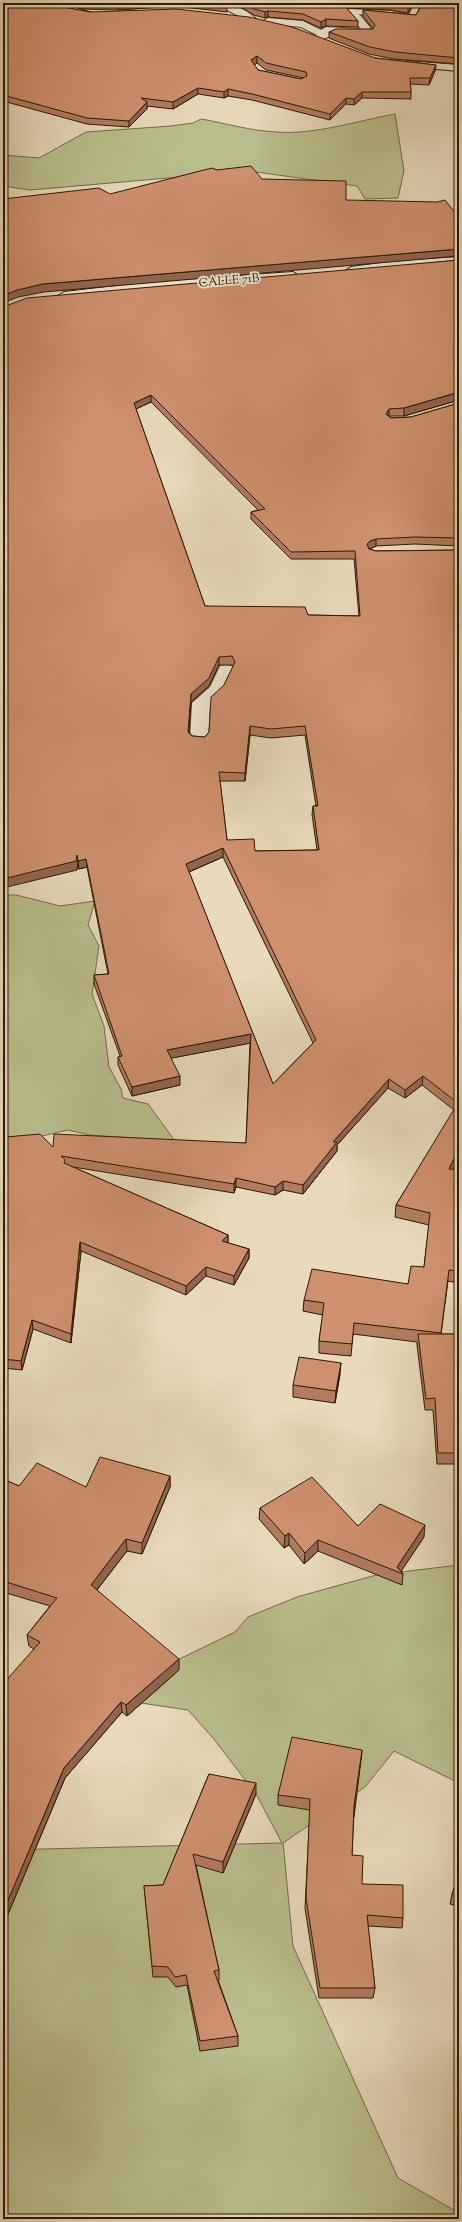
<svg xmlns="http://www.w3.org/2000/svg" width="462" height="2222" font-family="'Sorts Mill Goudy',serif">
	<style>
		.green { fill: #babe8d; stroke: #736c46 }
		.lines { fill: none; stroke-linecap: round; stroke-linejoin: round }
		.street-casing { stroke: #5b492f; stroke-width: 2 }
		.secondary-casing { stroke: #2c1900; stroke-width: 2 }
		.street { fill: #f0e7d3; fill-rule: evenodd }
		.secondary { fill: #f0e7d3; fill-rule: evenodd }
		.wall { fill: #b27c5f; stroke: #2c1900; fill-rule: evenodd }
		.shaded-wall { fill: #91654e; stroke: #2c1900 }
		.building { fill: #cf906f; stroke: #2c1900; fill-rule: evenodd }
		.labels { text-anchor: middle; stroke-width: 4; stroke-linejoin: round; paint-order: stroke }
		.far-street-label { font-size: 12px; fill: #2c1900; stroke: #f0e7d3 }
	</style>
	<rect width="100%" height="100%" fill="#e8dabb"/>
	<filter id="stains"><feTurbulence type="fractalNoise" baseFrequency=".005" numOctaves="4"/><feColorMatrix values="0 0 0 0 .2 0 0 0 0 .09 0 0 0 0 .02 0 0 0 .5 -.17"/></filter>
	<radialGradient id="worn" r=".72"><stop offset=".6" stop-color="#630" stop-opacity="0"/><stop offset="1" stop-color="#630" stop-opacity=".3"/></radialGradient>
	<!-- green -->
	<g class="green">
		<path d="M395 114 404 171 398 198 365 199 357 186 249 171 30 190 3 186V155L39 158 86 132 171 126 193 123 201 119C225 123 251 131 276 132 315 135 356 121 395 114Z"/>
		<path d="M3 895H16L60 906 95 901 88 925 99 946 92 994 104 1026 109 1067 121 1089 123 1098 148 1104 175 1141 90 1135 68 1130 3 1145Z"/>
		<path d="M459 1565V1783L394 1751 365 1787 283 1843 293 1946 398 2178 459 2213V2219H3V1850L282 1843 256 1794 213 1738 188 1710 101 1697 235 1632 248 1617 297 1597 376 1575Z"/>
	</g>
	<g class="lines">
		<defs>
			<g id="street">
				<path d="M214 3C228 3 246 8 256 19L251 22 248 21Z"/>
				<path d="M416 6 421 9 415 20 359 14 374 32 372 34H336L318 41 313 38 317 35 301 27 268 24 263 21 268 18 303 21 321 30 326 27 361 29 346 11 348 9 391 11 409 15 413 7Z"/>
				<path d="M226 665 232 666 234 670 223 693 210 705 208 740 205 744 199 745 193 744 190 740 192 703 210 687 220 666Z"/>
			</g>
			<g id="secondary">
				<path d="M48 3H61L95 14 90 17 66 12Z"/>
				<path d="M406 61 459 65V71L402 66 401 64Z"/>
				<path d="M459 257V265L395 269 351 275 345 271 351 267 395 261Z"/>
				<path d="M293 272 299 276 297 279 141 291 64 300 58 296 64 292 141 283Z"/>
			</g>
		</defs>
		<!-- street casing -->
		<use href="#street" class="street-casing"/>
		<!-- secondary casing -->
		<use href="#secondary" class="secondary-casing"/>
		<!-- street -->
		<use href="#street" class="street"/>
		<!-- secondary -->
		<use href="#secondary" class="secondary"/>
	</g>
	<!-- wall -->
	<g class="wall">
		<path d="M3 3 58 6 90 12 375 58 436 65 435 71 429 85 410 84 411 92V99L362 98 354 105 346 104 330 120 252 100 228 96 224 98 198 94 173 109 147 106V109L129 127 87 124 3 101ZM257 63 266 70 304 78 301 79 258 70 254 65Z"/>
		<path d="M66 3H222L227 6V12L174 6 118 10 83 9Z"/>
		<path d="M225 3H459V64L394 59 369 54 329 38V32L373 29 363 16V10L416 15 420 7 417 5 412 6 408 13 391 10 348 8 347 9 358 21V27L326 26 321 28 303 20 268 17 265 18 254 15 237 5Z"/>
		<path d="M459 260V400L404 416H390L391 418 411 417 459 403V546L415 544 376 546 369 549 376 551 459 550V1157L453 1169 459 1170V1280L458 1283 448 1281 441 1334H459V1464H437L433 1410H425L417 1345V1342L353 1334 351 1356 319 1353V1341L323 1315 303 1311 304 1300 408 1284 424 1267 429 1225 395 1217 396 1205 454 1110 422 1085 405 1098 388 1088 337 1145V1151L303 1194 283 1190 275 1195 236 1187 234 1193 73 1167 228 1235V1243L249 1249V1258L234 1285 206 1276 186 1295 81 1251 71 1343 33 1329 22 1370 3 1368V1139L53 1147 246 1143 250 1043 171 1058 180 1085 132 1096 118 1065V1057L120 1056 94 984V975L108 974 87 867 79 869 78 864 77 870 3 307ZM151 402 258 510 251 512V519L291 559H354L359 616 308 615 205 606 136 409ZM219 665H232L233 667 224 685 209 732 205 737 192 736 189 732 191 702 209 686ZM250 735 271 738 305 735 316 806H313L312 814 317 850 255 851 227 840 220 781H245ZM223 857 313 1043 273 1084 189 872Z"/>
		<path d="M340 1374 335 1403 293 1397V1385Z"/>
		<path d="M170 1476V1487L142 1554 127 1551 97 1590 179 1670 127 1716 122 1712 65 1778 3 1926 34 1649 29 1646 27 1635 50 1606 3 1592V1479L19 1486 86 1487Z"/>
		<path d="M260 1508 358 1526 424 1537 401 1571 403 1574 402 1585 318 1551 304 1564 289 1545 284 1548 259 1519Z"/>
		<path d="M362 1750 354 1812 352 1855 362 1884 403 1918 402 1928 368 1926 375 1988 373 1998H319L305 1908 310 1810 278 1805V1795Z"/>
		<path d="M209 1774 256 1794 223 1873 196 1865 219 1970V1980H218L238 2036V2046L200 2051 187 1985 176 1987 168 1977H153L144 1886 163 1885Z"/>
		<path d="M459 1873V1907L450 1904 452 1894Z"/>
	</g>
	<!-- shaded-wall -->
	<g class="shaded-wall">
		<path d="M126 3H174V6L118 10V4Z"/>
		<path d="M347 3H348V8L345 12V6Z"/>
		<path d="M411 3H417V5L412 6 408 13V7Z"/>
		<path d="M268 11V17L265 18V12Z"/>
		<path d="M326 19V26L321 28V22Z"/>
		<path d="M257 56V63L251 67V60Z"/>
		<path d="M436 65 435 71 429 85 430 78Z"/>
		<path d="M198 88V94L173 109V102Z"/>
		<path d="M228 89V96L224 98V92Z"/>
		<path d="M362 92V98L354 105V99Z"/>
		<path d="M346 98V104L330 120V114Z"/>
		<path d="M147 102V109L129 127V121Z"/>
		<path d="M459 249V256L44 292 18 297 3 303V296L17 290 43 284Z"/>
		<path d="M459 392V400L404 416V408Z"/>
		<path d="M151 395V402L134 410V403Z"/>
		<path d="M389 409V416L386 414Z"/>
		<path d="M376 539V546L370 549 367 552V544L370 541Z"/>
		<path d="M219 657V665L209 686 191 702 188 740V732L191 694Z"/>
		<path d="M250 726V735L245 781V773Z"/>
		<path d="M223 848V857L186 873V864Z"/>
		<path d="M77 855 78 864 77 870 3 888V879Z"/>
		<path d="M86 859 87 867 79 869 78 861Z"/>
		<path d="M251 1034V1043L167 1059V1050Z"/>
		<path d="M180 1076V1085L132 1096V1087Z"/>
		<path d="M423 1076 422 1085 405 1098V1090Z"/>
		<path d="M389 1079 388 1088 337 1145V1151L303 1194V1185L333 1142Z"/>
		<path d="M459 1148V1157L448 1180 449 1169Z"/>
		<path d="M236 1178V1187L234 1193V1184Z"/>
		<path d="M283 1181V1190L275 1195V1187Z"/>
		<path d="M228 1235V1244L222 1241Z"/>
		<path d="M80 1242 81 1251 71 1343V1334Z"/>
		<path d="M249 1249V1258L234 1285V1276Z"/>
		<path d="M206 1267V1276L186 1295V1286Z"/>
		<path d="M32 1320 33 1329 22 1370 21 1361Z"/>
		<path d="M341 1363 340 1374 335 1403 336 1391Z"/>
		<path d="M170 1476V1487L142 1554V1543Z"/>
		<path d="M425 1525 424 1537 400 1573 397 1567Z"/>
		<path d="M289 1533V1545L284 1548 285 1536Z"/>
		<path d="M126 1539 127 1551 92 1596 91 1585Z"/>
		<path d="M318 1540V1551L304 1564 305 1553Z"/>
		<path d="M179 1659V1670L127 1716 126 1705Z"/>
		<path d="M121 1702 122 1712 65 1778 3 1926V1912L64 1768Z"/>
		<path d="M362 1750 361 1760 354 1817V1806Z"/>
		<path d="M256 1783V1794L223 1873V1862Z"/>
	</g>
	<!-- building -->
	<g class="building">
		<path d="M3 3H54L58 6 90 12 176 9 249 17 292 27 375 58 436 65 430 78H410L411 92H362L354 99 346 98 330 114 252 94 228 89 224 92 198 88 173 102 141 98 147 102 129 121 87 118 3 95ZM257 56 266 63 306 72 307 76 301 79 258 70 251 60Z"/>
		<path d="M98 3H126L118 4Z"/>
		<path d="M203 3H222L227 6Z"/>
		<path d="M243 3H347L345 6 358 21 326 19 321 22 303 14 268 11 265 12 254 9Z"/>
		<path d="M379 3H411L408 7 391 4Z"/>
		<path d="M423 3H459V58L395 52 370 47 329 32 336 29H373L375 25 363 10 416 15Z"/>
		<path d="M251 166 262 179 346 181V200L437 202 445 200 457 215 459 216V249L43 284 17 290 3 296V199L99 188 110 194 212 168 217 170Z"/>
		<path d="M459 260V392L404 408 389 409 386 414 391 418 411 417 459 403V538L415 537 376 539 370 541 367 544 369 549 376 551 459 550V1104L423 1076 405 1090 389 1079 333 1142H337L303 1185 283 1181 275 1187 236 1178 234 1184 61 1156 65 1160 64 1163 228 1235 222 1241 249 1249 234 1276 206 1267 186 1286 80 1242 71 1334 32 1320 21 1361 3 1359V1139L6 1137 40 1134 53 1147 54 1134 246 1143 251 1034 167 1050 180 1076 132 1087 118 1057 122 1056 94 975 109 974 86 859 78 861 77 855 76 861 3 879V307L27 298ZM151 395 265 509 251 512 291 552 355 551 360 616 308 615 305 607 205 606 134 403ZM232 656 235 662 224 685 211 697 209 732 205 737 192 736 188 732 191 694 209 678 219 657ZM250 726 271 729 305 726 318 806H313L319 850 255 851 254 839 227 840 219 772 245 773ZM223 848 316 1040 273 1084 186 864Z"/>
		<path d="M456 1106 459 1107V1148L449 1169 459 1170V1271L449 1270 441 1333 354 1323 352 1344 319 1341 324 1303 304 1300 312 1269 408 1284 411 1266 424 1267 430 1213 396 1205Z"/>
		<path d="M418 1334H459V1453H438L435 1398 426 1399Z"/>
		<path d="M299 1357 341 1363 336 1391 293 1385Z"/>
		<path d="M100 1457 170 1476 142 1543 126 1539 91 1585 179 1659 126 1705 121 1702 64 1768 3 1912V1684L40 1642 27 1635 57 1598 3 1581V1578L4 1576H3V1479L19 1486 37 1463 86 1487Z"/>
		<path d="M312 1477 358 1526 380 1504 425 1525 397 1567 403 1574 318 1540 305 1553 289 1533 285 1536 260 1508Z"/>
		<path d="M292 1737 362 1750 354 1806 352 1855 363 1856 362 1884 403 1885V1918L367 1915 375 1988H320L306 1898 310 1799 278 1795Z"/>
		<path d="M209 1774 256 1783 223 1862 193 1854 219 1970 214 1971 238 2036 200 2041 186 1975 175 1977 168 1967 152 1966 144 1886 163 1885Z"/>
		<path d="M459 1873V1897L452 1894Z"/>
	</g>
	<g class="labels">
		<!-- far-street labels -->
		<g class="far-street-label">
			<text transform="translate(229 280) rotate(-5)" y="4">CALLE 71B</text>
		</g>
	</g>
	<!-- margin -->
	<rect width="462" height="2222" fill="none" stroke="#e8dabb" stroke-width="16"/>
	<rect x="4" y="4" width="454" height="2214" fill="none" stroke="#2c1900" stroke-width="2"/>
	<rect x="8" y="8" width="446" height="2206" fill="none" stroke="#2c1900"/>
	<rect width="100%" height="100%" filter="url(#stains)"/>
	<rect width="100%" height="100%" fill="url(#worn)"/>
</svg>
